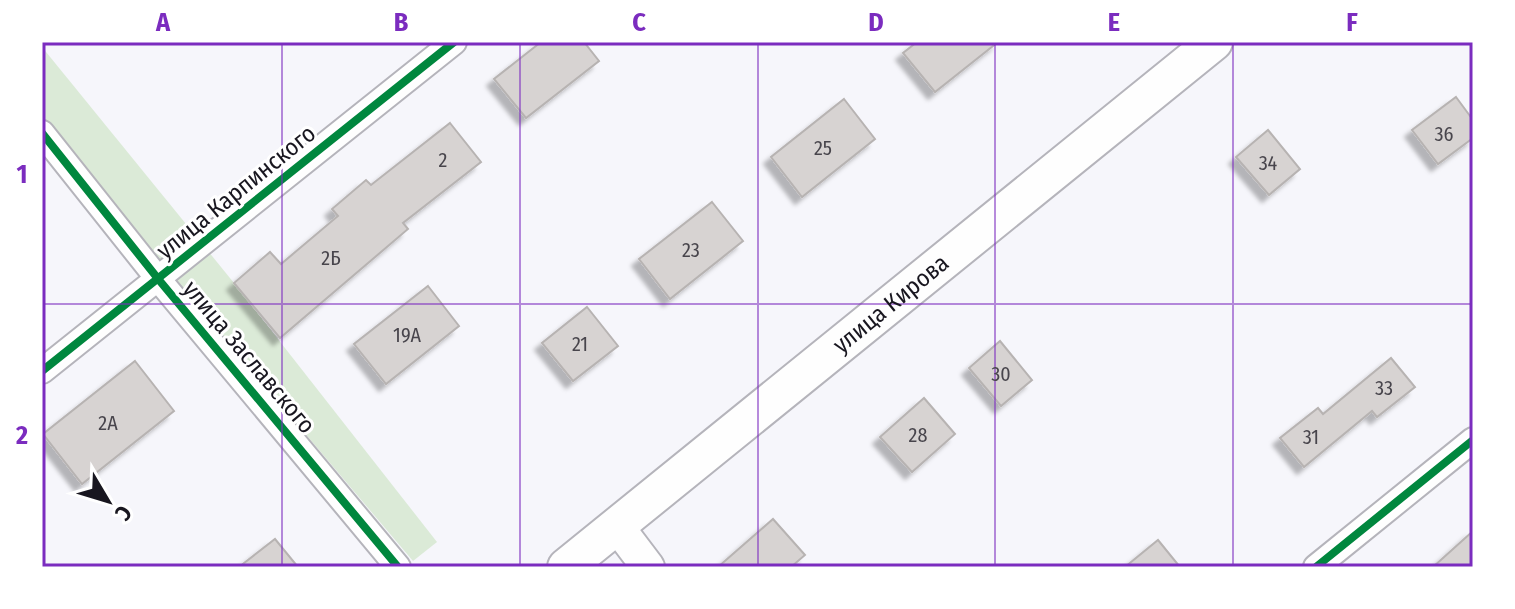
<svg xmlns="http://www.w3.org/2000/svg" width="1515" height="609" font-family="'Fira Sans Condensed',sans-serif">
	<style>
		.green { fill: #dbead7 }
		.building { fill: #d7d3d2; stroke: #b7b3b2; stroke-width: 2; filter: url(#shadow) }
		.lines { fill: none; stroke-linecap: round; stroke-linejoin: round }
		.street-casing { stroke: #b5b4bb; stroke-width: 28 }
		.secondary-casing { stroke: #b5b4bb; stroke-width: 36 }
		.primary-casing { stroke: #b5b4bb; stroke-width: 40 }
		.street { stroke: #fefefe; stroke-width: 24 }
		.secondary { stroke: #fefefe; stroke-width: 32 }
		.primary { stroke: #fefefe; stroke-width: 36 }
		.cycleway-casing { stroke: #fff; stroke-width: 13 }
		.cycleway { stroke: #00873e; stroke-width: 8 }
		.grid { fill: none; stroke: #7b2cbf; stroke-width: 2; stroke-opacity: 0.55 }
		.labels { text-anchor: middle; stroke-width: 6; stroke-linejoin: round; paint-order: stroke }
		.number-label { font-size: 20px; fill: #48454c }
		.street-label { font-size: 24px; fill: #18161f; stroke: #fff }
		.neatline { fill: none; stroke: #7b2cbf; stroke-width: 3 }
		.grid-label { font-size: 26px; text-anchor: middle; font-weight: bold; fill: #7b2cbf }
	</style>
	<defs>
		<filter id="shadow"><feDropShadow dx="-7" dy="7" stdDeviation="2" flood-color="#0004"/></filter>
	</defs>
	<rect width="100%" height="100%" fill="#f6f6fb"/>
	<!-- green -->
	<path class="green" d="M42 47 234 283 437 542 413 561 42 123Z"/>
	<!-- building -->
	<g class="building">
		<path d="M541 42H584L599 61 526 118 494 79Z"/>
		<path d="M917 42H998L935 92 903 53Z"/>
		<path d="M1456 97 1473 120V138L1438 164 1412 130Z"/>
		<path d="M844 99 875 139 802 197 771 157Z"/>
		<path d="M450 123 481 162 403 223 408 229 280 338 234 283 270 252 281 264 338 216 332 209 366 180 371 185Z"/>
		<path d="M1268 130 1300 169 1269 195 1236 157Z"/>
		<path d="M712 202 743 241 670 299 639 259Z"/>
		<path d="M428 286 459 326 386 384 354 344Z"/>
		<path d="M587 307 618 346 573 381 542 343Z"/>
		<path d="M1000 341 1032 380 1001 406 969 368Z"/>
		<path d="M1391 358 1415 387 1377 417 1372 411 1304 467 1280 438 1318 408 1323 414Z"/>
		<path d="M135 361 174 411 82 484 43 434Z"/>
		<path d="M924 398 955 434 912 472 880 437Z"/>
		<path d="M773 519 805 555 791 567H718Z"/>
		<path d="M1473 531V567H1433Z"/>
		<path d="M275 539 298 567H239Z"/>
		<path d="M1158 540 1180 567H1125Z"/>
	</g>
	<g class="lines">
		<defs>
			<g id="street">
				<path d="M42 133 159 280 398 567"/>
				<path d="M42 371 454 42"/>
				<path d="M1316 567 1473 440"/>
			</g>
			<path id="secondary" d="M617 526 648 567"/>
			<g id="primary">
				<path id="s1" d="M566 567 1214 42"/>
			</g>
		</defs>
		<!-- street casing -->
		<use href="#street" class="street-casing"/>
		<!-- secondary casing -->
		<use href="#secondary" class="secondary-casing"/>
		<!-- primary casing -->
		<use href="#primary" class="primary-casing"/>
		<!-- street -->
		<use href="#street" class="street"/>
		<!-- secondary -->
		<use href="#secondary" class="secondary"/>
		<!-- primary -->
		<use href="#primary" class="primary"/>
		<defs>
			<g id="cycleway">
				<path d="M42 133 159 280 398 567"/>
				<path d="M42 371 454 42"/>
				<path d="M1316 567 1473 440"/>
			</g>
		</defs>
		<!-- cycleway casing -->
		<use href="#cycleway" class="cycleway-casing"/>
		<!-- cycleway -->
		<use href="#cycleway" class="cycleway"/>
	</g>
	<!-- grid -->
	<path class="grid" d="M282 42V567M520 42V567M758 42V567M995 42V567M1233 42V567M42 304H1473"/>
	<g class="labels">
		<!-- number labels -->
		<g class="number-label">
			<text x="1444" y="141">36</text>
			<text x="823" y="155">25</text>
			<text x="443" y="167">2</text>
			<text x="1268" y="170">34</text>
			<text x="691" y="257">23</text>
			<text x="331" y="265">2Б</text>
			<text x="407" y="342">19А</text>
			<text x="580" y="351">21</text>
			<text x="1001" y="381">30</text>
			<text x="1384" y="395">33</text>
			<text x="108" y="430">2А</text>
			<text x="918" y="442">28</text>
			<text x="1311" y="444">31</text>
		</g>
		<!-- street labels -->
		<g class="street-label">
			<text transform="translate(236 192) rotate(-39)" y="8">улица Карпинского</text>
			<text dy="8" stroke="none"><textPath href="#s1" startOffset="418">улица Кирова</textPath></text>
			<text transform="translate(249 357) rotate(50)" y="8">улица Заславского</text>
		</g>
	</g>
	<!-- border -->
	<rect width="1515" height="609" fill="none" stroke="#ffffff" stroke-width="88"/>
	<!-- north arrow -->
	<g transform="translate(108 501) rotate(128)" stroke="#ffffff" stroke-width="6" paint-order="stroke">
	<path d="M0-6L14 30L0 20L-14 30Z" fill="#18161f"/>
	<text y="-12" font-size="22" font-weight="bold" text-anchor="middle" fill="#18161f">С</text>
	</g>
	<rect x="44" y="44" width="1427" height="521" class="neatline"/>
	<g class="grid-label">
		<text x="163" y="31">A</text>
		<text x="401" y="31">B</text>
		<text x="639" y="31">C</text>
		<text x="876" y="31">D</text>
		<text x="1114" y="31">E</text>
		<text x="1352" y="31">F</text>
		<text x="22" y="183">1</text>
		<text x="22" y="444">2</text>
	</g>
</svg>
